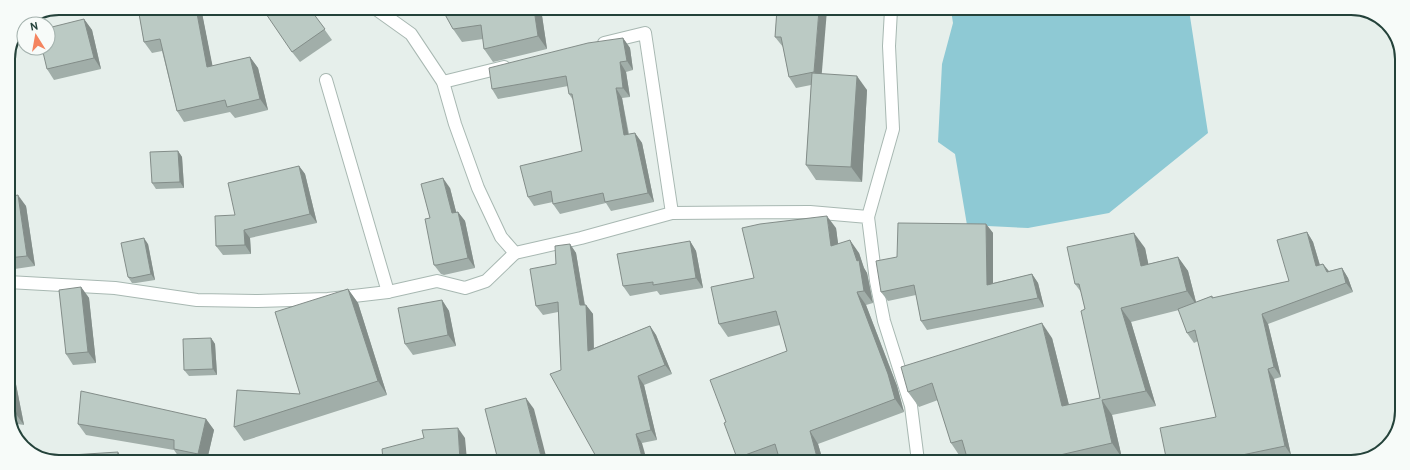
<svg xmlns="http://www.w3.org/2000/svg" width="1410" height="470" font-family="Cabin,sans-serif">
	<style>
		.water { fill: #8ec9d4 }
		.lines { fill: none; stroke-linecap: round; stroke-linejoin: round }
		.minor-casing { stroke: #a8b8b2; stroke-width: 14 }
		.minor { stroke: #fff; stroke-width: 12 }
		.wall { fill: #a1aea9 }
		.shaded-wall { fill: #838d89 }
		.building { fill: #bbcac4; stroke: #838d89 }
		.rim { fill: none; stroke: #24423a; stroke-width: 2 }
	</style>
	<rect width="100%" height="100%" fill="#e6efeb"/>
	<!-- water -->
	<path class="water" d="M951 10H1189L1208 133 1109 213 1028 228 967 225 955 154 938 142 942 64 953 23Z"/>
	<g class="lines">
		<defs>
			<g id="minor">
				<path d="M376 9 411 34 443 82 455 124 478 188 501 237 515 253 581 238 672 213 810 212 868 217 876 281 884 321 911 406 918 461"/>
				<path d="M604 43 645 33 672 213"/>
				<path d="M326 80 388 292"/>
				<path d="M443 82 504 67"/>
				<path d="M868 217 893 129 889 46 891 10"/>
				<path d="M8 282 115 288 197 300 258 301 328 299 388 292 437 281 465 288 486 281 515 253"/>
			</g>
		</defs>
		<!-- minor casing -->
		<use href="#minor" class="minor-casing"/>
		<!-- minor -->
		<use href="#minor" class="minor"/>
	</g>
	<!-- wall -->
	<g class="wall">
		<path d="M138 8H201L212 66 250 57 258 68 268 110 235 118 230 112 184 122 177 111 162 51 152 53 144 42Z"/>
		<path d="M310 9 332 40 300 62 292 52Z"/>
		<path d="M541 9 547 49 493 62 484 49 483 39 462 42 453 29Z"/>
		<path d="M777 9 822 74 867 90 862 182 816 180 806 165 811 85 796 88 789 77 783 47 775 37Z"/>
		<path d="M84 19 92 30 101 69 54 80 47 69Z"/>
		<path d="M623 38 630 48 633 70 626 72 630 97 622 98 629 134 635 133 642 143 654 202 611 211 606 203 560 214 553 204V202L534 206 528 197 582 151 573 100 569 94 568 86 498 99 492 89Z"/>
		<path d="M178 151 182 157 184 188 156 189 152 183Z"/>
		<path d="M299 166 305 174 317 223 250 238 251 254 223 255 216 246 235 215Z"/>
		<path d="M450 188 456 212H458L465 221 475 268 444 275 441 274 434 265 430 218Z"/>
		<path d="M8 197 26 206 35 266 8 270Z"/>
		<path d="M986 224 993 233V283L1032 274 1038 283 1044 307 927 330 921 321 916 295 888 301 881 292 897 257Z"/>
		<path d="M836 228 838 244 859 253 864 268 867 273 873 303 866 305 897 386 904 412 818 444 823 461H780L779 459 773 461H739L737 458 726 422 787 351 780 325 728 337 719 324Z"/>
		<path d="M1307 232 1313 242 1320 265 1323 264 1329 271 1342 268 1348 278 1353 292 1268 324 1281 377 1274 379 1291 455 1261 462H1167L1216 417 1198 341 1194 343 1187 333 1179 310 1131 322 1156 406 1112 415 1122 458 1106 462 968 461 967 456 961 458 951 443 938 400 919 407 908 392 1052 338 1069 405 1100 398 1085 309 1081 292 1075 284 1145 248 1148 264 1178 257 1188 271 1196 302 1212 296 1213 298 1289 281Z"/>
		<path d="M690 241 696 251 703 288 660 295 657 291 630 296 623 286Z"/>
		<path d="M148 244 155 280 136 283H132L128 277Z"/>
		<path d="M570 244 576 253 585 305H586L593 314 594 348 650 326 656 335 672 374 644 385 657 440 642 443 561 370 558 312 543 315 536 306 556 264Z"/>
		<path d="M81 287 89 298 96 363 73 365 66 354Z"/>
		<path d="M348 289 358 303 387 395 244 441 234 427 300 394Z"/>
		<path d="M442 300 449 311 456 346 413 355 405 344Z"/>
		<path d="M211 338 215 344 217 375 189 376 184 370Z"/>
		<path d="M8 359 12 364 24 425 11 423 8 415Z"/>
		<path d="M206 419 214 430 207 460H181L174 450 86 435 78 424Z"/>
	</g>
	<!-- shaded-wall -->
	<g class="shaded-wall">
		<path d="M196 8H201L215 78 207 67Z"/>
		<path d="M534 9H541L547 49 538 36Z"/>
		<path d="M819 10H827L821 83 814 72Z"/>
		<path d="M84 19 92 30 101 69 94 58Z"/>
		<path d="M623 38 630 48 633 70 627 61Z"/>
		<path d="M250 57 258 68 268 110 260 99Z"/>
		<path d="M620 62 626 72 630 97 623 88Z"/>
		<path d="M857 76 867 90 862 182 851 167Z"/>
		<path d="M616 88 622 98 630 145 624 135Z"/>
		<path d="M635 133 642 143 654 202 648 193Z"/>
		<path d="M178 151 182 157 184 188 180 182Z"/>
		<path d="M299 166 305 174 317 223 310 214Z"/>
		<path d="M443 178 450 188 459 223 452 213Z"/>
		<path d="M18 195 26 206 35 266 27 256Z"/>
		<path d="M458 212 465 221 475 268 468 258Z"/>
		<path d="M827 216 836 228 840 258 831 246Z"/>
		<path d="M986 224 993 233V294L987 285Z"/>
		<path d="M244 230 250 238 251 254 245 245Z"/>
		<path d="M1307 232 1313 242 1323 276 1316 266Z"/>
		<path d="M1134 233 1145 248 1152 281 1141 266Z"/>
		<path d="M144 238 148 244 155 280 151 274Z"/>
		<path d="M850 240 859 253 864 268 867 273 873 303 864 291 857 261Z"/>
		<path d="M690 241 696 251 703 288 696 278Z"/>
		<path d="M570 244 576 253 586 313V305L593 314 594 360 588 351Z"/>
		<path d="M1178 257 1188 271 1197 306 1187 291Z"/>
		<path d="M1323 264 1330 273 1327 272Z"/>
		<path d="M1342 268 1348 278 1353 292 1346 283Z"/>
		<path d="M1032 274 1038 283 1044 307 1038 298Z"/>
		<path d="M81 287 89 298 96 363 88 352Z"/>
		<path d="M348 289 358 303 387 395 378 381Z"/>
		<path d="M857 292 866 305 897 386 904 412 895 399Z"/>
		<path d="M442 300 449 311 456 346 448 335Z"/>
		<path d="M1121 308 1131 322 1156 406 1146 391Z"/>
		<path d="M1262 314 1268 324 1281 377 1274 367Z"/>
		<path d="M1042 323 1052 338 1073 421 1062 406Z"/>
		<path d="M650 326 656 335 672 374 665 365Z"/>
		<path d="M211 338 215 344 217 375 213 369Z"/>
		<path d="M8 359 12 364 24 425 16 414 8 374Z"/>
		<path d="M1268 369 1274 379 1291 455 1285 446Z"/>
		<path d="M638 376 644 385 657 440 651 430Z"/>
		<path d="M526 398 534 409 547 460H542Z"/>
		<path d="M1102 400 1112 415 1122 458 1112 443Z"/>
		<path d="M206 419 214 430 207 460H202L198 454Z"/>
		<path d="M458 428 465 438 467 460H460Z"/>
		<path d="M810 431 818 444 823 461H818Z"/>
		<path d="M636 434 642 443 647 461H643Z"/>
		<path d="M118 452 123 460H117Z"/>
	</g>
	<!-- building -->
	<g class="building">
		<path d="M138 8H196L207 67 250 57 260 99 227 107 225 100 177 111 160 39 144 42Z"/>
		<path d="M262 8 310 9 325 29 292 52Z"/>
		<path d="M442 9H534L538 36 484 49 481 25 453 29Z"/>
		<path d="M777 9 819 10 814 72 789 77 781 37H775Z"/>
		<path d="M84 19 94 58 47 69 42 48H48V28Z"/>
		<path d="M623 38 627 61 620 62 623 88H616L624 135 635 133 648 193 605 202 603 193 553 204 551 191 528 197 520 166 582 151 572 94H569L566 76 492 89 489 68 588 43Z"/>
		<path d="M812 73 857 76 851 167 806 165Z"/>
		<path d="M178 151 180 182 152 183 150 152Z"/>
		<path d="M299 166 310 214 244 230 245 245 216 246 215 216 235 215 228 183Z"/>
		<path d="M443 178 452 213 458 212 468 258 437 265H434L425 219 430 218 421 184Z"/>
		<path d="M18 195 27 256 8 258V197Z"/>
		<path d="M827 216 831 246 850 240 857 261 859 260 864 291 857 292 888 374 895 399 810 431 818 461H780L775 444 737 458 724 423 726 422 710 380 787 351 776 311 719 324 711 287 754 278 742 228 760 224Z"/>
		<path d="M898 223 986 224 987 285 1032 274 1038 298 921 321 914 285 881 292 876 261 897 257Z"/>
		<path d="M1307 232 1316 266 1323 264 1327 272 1342 268 1346 283 1262 314 1274 367 1268 369 1285 446 1223 459V462H1167L1160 428 1216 417 1195 330 1187 333 1178 309 1212 296V298L1289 281 1277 240Z"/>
		<path d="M1134 233 1141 266 1178 257 1187 291 1121 308 1146 391 1102 400 1112 443 1034 461H968L962 440 951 443 932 383 908 392 901 367 1042 323 1062 406 1100 398 1081 311 1085 309 1079 284H1075L1067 247Z"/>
		<path d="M144 238 151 274 132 278 128 277 121 243Z"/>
		<path d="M690 241 696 278 653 285V282L623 286 617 254Z"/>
		<path d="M570 244 580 305H586L588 351 650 326 665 365 638 376 651 430 636 434 643 461 598 460 550 374 561 370 558 302 536 306 530 269 556 264 555 246Z"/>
		<path d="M81 287 88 352 66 354 59 290Z"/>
		<path d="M348 289 378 381 234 427 237 390 300 394 275 312Z"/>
		<path d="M442 300 448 335 405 344 398 308Z"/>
		<path d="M211 338 213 369 184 370 183 339Z"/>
		<path d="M8 374 16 414 8 413Z"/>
		<path d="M81 391 206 419 198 454 174 449V440L78 424Z"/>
		<path d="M526 398 542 460H498L485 409Z"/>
		<path d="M458 428 460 460H383L382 449 424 438 422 430Z"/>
		<path d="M118 452 117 460 43 459 40 457Z"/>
	</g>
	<!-- crop -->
	<path d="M0 0H1410V470H0ZM59 15H1351A44 44 0 0 1 1395 59V411A44 44 0 0 1 1351 455H59A44 44 0 0 1 15 411V59A44 44 0 0 1 59 15Z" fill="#f7fbf9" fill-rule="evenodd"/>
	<path class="rim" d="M59 15H1351A44 44 0 0 1 1395 59V411A44 44 0 0 1 1351 455H59A44 44 0 0 1 15 411V59A44 44 0 0 1 59 15Z"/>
	<!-- north arrow -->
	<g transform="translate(36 36) rotate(349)"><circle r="19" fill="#f7fbf9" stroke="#a3b1ad"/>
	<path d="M0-3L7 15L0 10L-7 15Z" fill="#f4845f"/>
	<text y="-6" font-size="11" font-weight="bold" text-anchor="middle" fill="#24423a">N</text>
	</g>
</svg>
